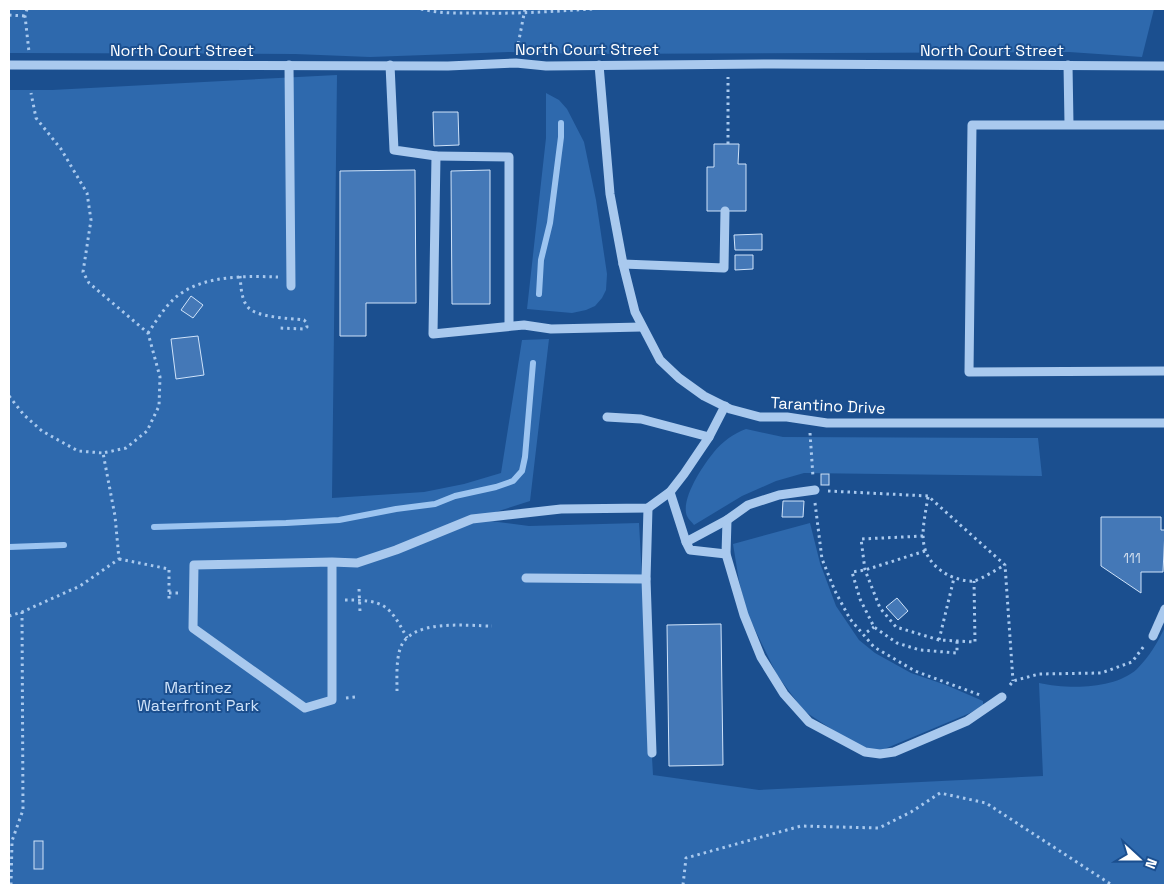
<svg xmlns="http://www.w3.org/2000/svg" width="1174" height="894" font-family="'Space Grotesk',sans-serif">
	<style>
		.green { fill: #2e69ad }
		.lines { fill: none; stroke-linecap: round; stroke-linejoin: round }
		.stream { stroke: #9cc4f0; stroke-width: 6 }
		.building { fill: #4478b7; stroke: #cfe3fa }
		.path { stroke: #a9c9ee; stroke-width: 3; stroke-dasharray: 2.5 4; stroke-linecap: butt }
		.minor { stroke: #a9c9ee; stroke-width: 9 }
		.labels { text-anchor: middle; stroke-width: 4; stroke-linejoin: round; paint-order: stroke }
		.number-label { font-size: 14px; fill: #d0dded }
		.street-label { font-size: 16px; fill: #fff; stroke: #1b4f8f }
		.park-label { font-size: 16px; fill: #cfe3fa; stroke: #1b4f8f }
	</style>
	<rect width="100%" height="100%" fill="#1b4f8f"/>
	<!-- green -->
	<g class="green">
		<path d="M9 9H1154L1142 57 1069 52 586 54 509 52 370 57 295 54 9 53Z"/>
		<path d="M337 75 332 498 424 492 464 484 501 473 522 340 549 339 530 501 474 519 529 526 639 523 653 775 759 790 1043 776 1039 683C1067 689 1114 690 1137 669 1149 657 1158 642 1165 627V885H9V90H52Z"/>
		<path d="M546 93 559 100 567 109 584 142 596 200 607 274 606 290 602 298 595 306 586 310 572 313 527 309 546 138Z"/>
		<path d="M746 429 783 437 1038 438 1042 476 804 473 776 481 742 496 694 525C692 522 688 519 687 516 680 499 704 464 714 452 722 442 734 433 746 429Z"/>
		<path d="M810 523 820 563 836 606 859 640 875 653 911 673 946 685 983 701V706L970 713 882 750 866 749 839 734 804 711 777 675 747 613 739 581 733 544Z"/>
	</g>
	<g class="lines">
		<!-- stream -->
		<g class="stream">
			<path d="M539 294 541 260 550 223 561 137V123"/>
			<path d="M154 527 286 523 339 520 396 509 435 504 455 496 496 487 513 481 522 471 525 457 533 363"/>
			<path d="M9 547 64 545"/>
		</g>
	</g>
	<!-- building -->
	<g class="building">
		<path d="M433 112H458L459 145 434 146Z"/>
		<path d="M714 144H739L738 164H746V211H707V167H714Z"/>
		<path d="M415 170 416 303H366V336H340V171Z"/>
		<path d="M490 170V304H452L451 171Z"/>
		<path d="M762 234V250H735L734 235Z"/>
		<path d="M735 255H753V269L735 270Z"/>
		<path d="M191 296 203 305 193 318 181 310Z"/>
		<path d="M198 336 204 375 176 379 171 339Z"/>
		<rect x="821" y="474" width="8" height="11"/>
		<path d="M783 501H804L803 517H782Z"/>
		<path d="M1101 517H1161V530H1165L1163 572H1141V593L1101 566Z"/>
		<path d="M897 598 908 611 898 620 886 607Z"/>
		<path d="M721 624 723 765 669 766 667 625Z"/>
		<rect x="34" y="841" width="9" height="28"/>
	</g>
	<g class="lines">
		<!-- path -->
		<g class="path">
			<path d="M27 9 25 16 29 52"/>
			<path d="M421 9C441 14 462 13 482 13 520 14 557 11 594 9"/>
			<path d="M9 15 25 16"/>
			<path d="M517 50 525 9"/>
			<path d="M728 144V77"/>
			<path d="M240 276C241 286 241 298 247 306 255 318 290 318 304 320L306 322 307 327 304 329 280 328"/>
			<path d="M148 333C157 320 166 304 180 294 207 275 247 276 278 277"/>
			<path d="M9 396 24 415 42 431 78 451 103 453"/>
			<path d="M810 433 813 477"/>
			<path d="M828 491 928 496 1005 565 1013 681"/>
			<path d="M928 497C923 529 914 556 948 575 954 578 966 582 974 581 982 579 997 569 1005 565"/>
			<path d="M815 503 822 559 835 591 850 619 874 647 915 671 980 695"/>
			<path d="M923 536 861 539 865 570 880 608 896 627 939 640 975 642 974 581"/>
			<path d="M925 551 865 570 852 572 860 599 874 627 897 643 920 650 957 653V641"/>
			<path d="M119 559 169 569V601"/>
			<path d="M359 589 360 612"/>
			<path d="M169 593H181"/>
			<path d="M345 600C384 600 389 604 407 638"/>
			<path d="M9 616 22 612 80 586 119 559 115 516 103 453 126 448 147 431 159 406 160 377 148 333 89 283 83 272 91 220 87 193 61 149 36 118 31 93"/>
			<path d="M867 632 874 627"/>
			<path d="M939 640 954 578"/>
			<path d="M1010 685 1013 681 1039 674 1101 673 1132 662 1144 646"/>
			<path d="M397 691C397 678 396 662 400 649 410 618 467 626 492 626"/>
			<path d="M346 698 356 697"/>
			<path d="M11 885 12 841 23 810 22 612"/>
			<path d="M683 885 686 858 801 826 879 828 911 812 940 793 986 803 1112 885"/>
		</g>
		<!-- minor -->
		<g class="minor">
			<path d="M9 65 448 66 516 63 546 66 774 64 1165 66"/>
			<path d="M289 65 291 286"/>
			<path d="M390 65 394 150 436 156 433 334 524 325 551 329 642 327"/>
			<path d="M599 65 610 194 623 264 635 312 660 360 679 378 704 396 730 409 760 417H787L827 423H1165"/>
			<path d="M1068 65 1069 124"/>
			<path d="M1165 125H972L969 372 1165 371"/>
			<path d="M436 156 509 157V326"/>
			<path d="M623 264 724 268 725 211"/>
			<path d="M607 417 641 419 709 437"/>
			<path d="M670 492 686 542 727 520 748 505 779 495 815 490"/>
			<path d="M648 508 646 579 652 753"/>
			<path d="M727 520 726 554 744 615 761 657 784 694 809 722 865 752 880 754 894 752 967 721 1002 697"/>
			<path d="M686 542 690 550 726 554"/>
			<path d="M332 562 194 565 193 628 305 708 332 700V562L357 563 396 550 472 519 561 509 648 508 670 492 684 474 709 437 725 406"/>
			<path d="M526 578 646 579"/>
			<path d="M1153 636 1165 609"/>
		</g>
	</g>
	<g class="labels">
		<!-- number labels -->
		<g class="number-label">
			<text x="1132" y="563">111</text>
		</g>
		<!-- street labels -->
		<g class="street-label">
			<text x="587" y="55">North Court Street</text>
			<text x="182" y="56">North Court Street</text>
			<text x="992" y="56">North Court Street</text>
			<text transform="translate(828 405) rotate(3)" y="6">Tarantino Drive</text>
		</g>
		<!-- park labels -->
		<g class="park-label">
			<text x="198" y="693">Martinez<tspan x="198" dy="18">Waterfront Park</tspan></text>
		</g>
	</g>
	<!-- border -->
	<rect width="1174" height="894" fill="none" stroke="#ffffff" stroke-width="20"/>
	<!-- north arrow -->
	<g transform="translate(1139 859) rotate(111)" stroke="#1b4f8f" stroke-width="4" paint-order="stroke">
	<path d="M0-4L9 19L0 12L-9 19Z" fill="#ffffff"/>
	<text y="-8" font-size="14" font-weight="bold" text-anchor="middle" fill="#ffffff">N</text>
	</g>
</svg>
